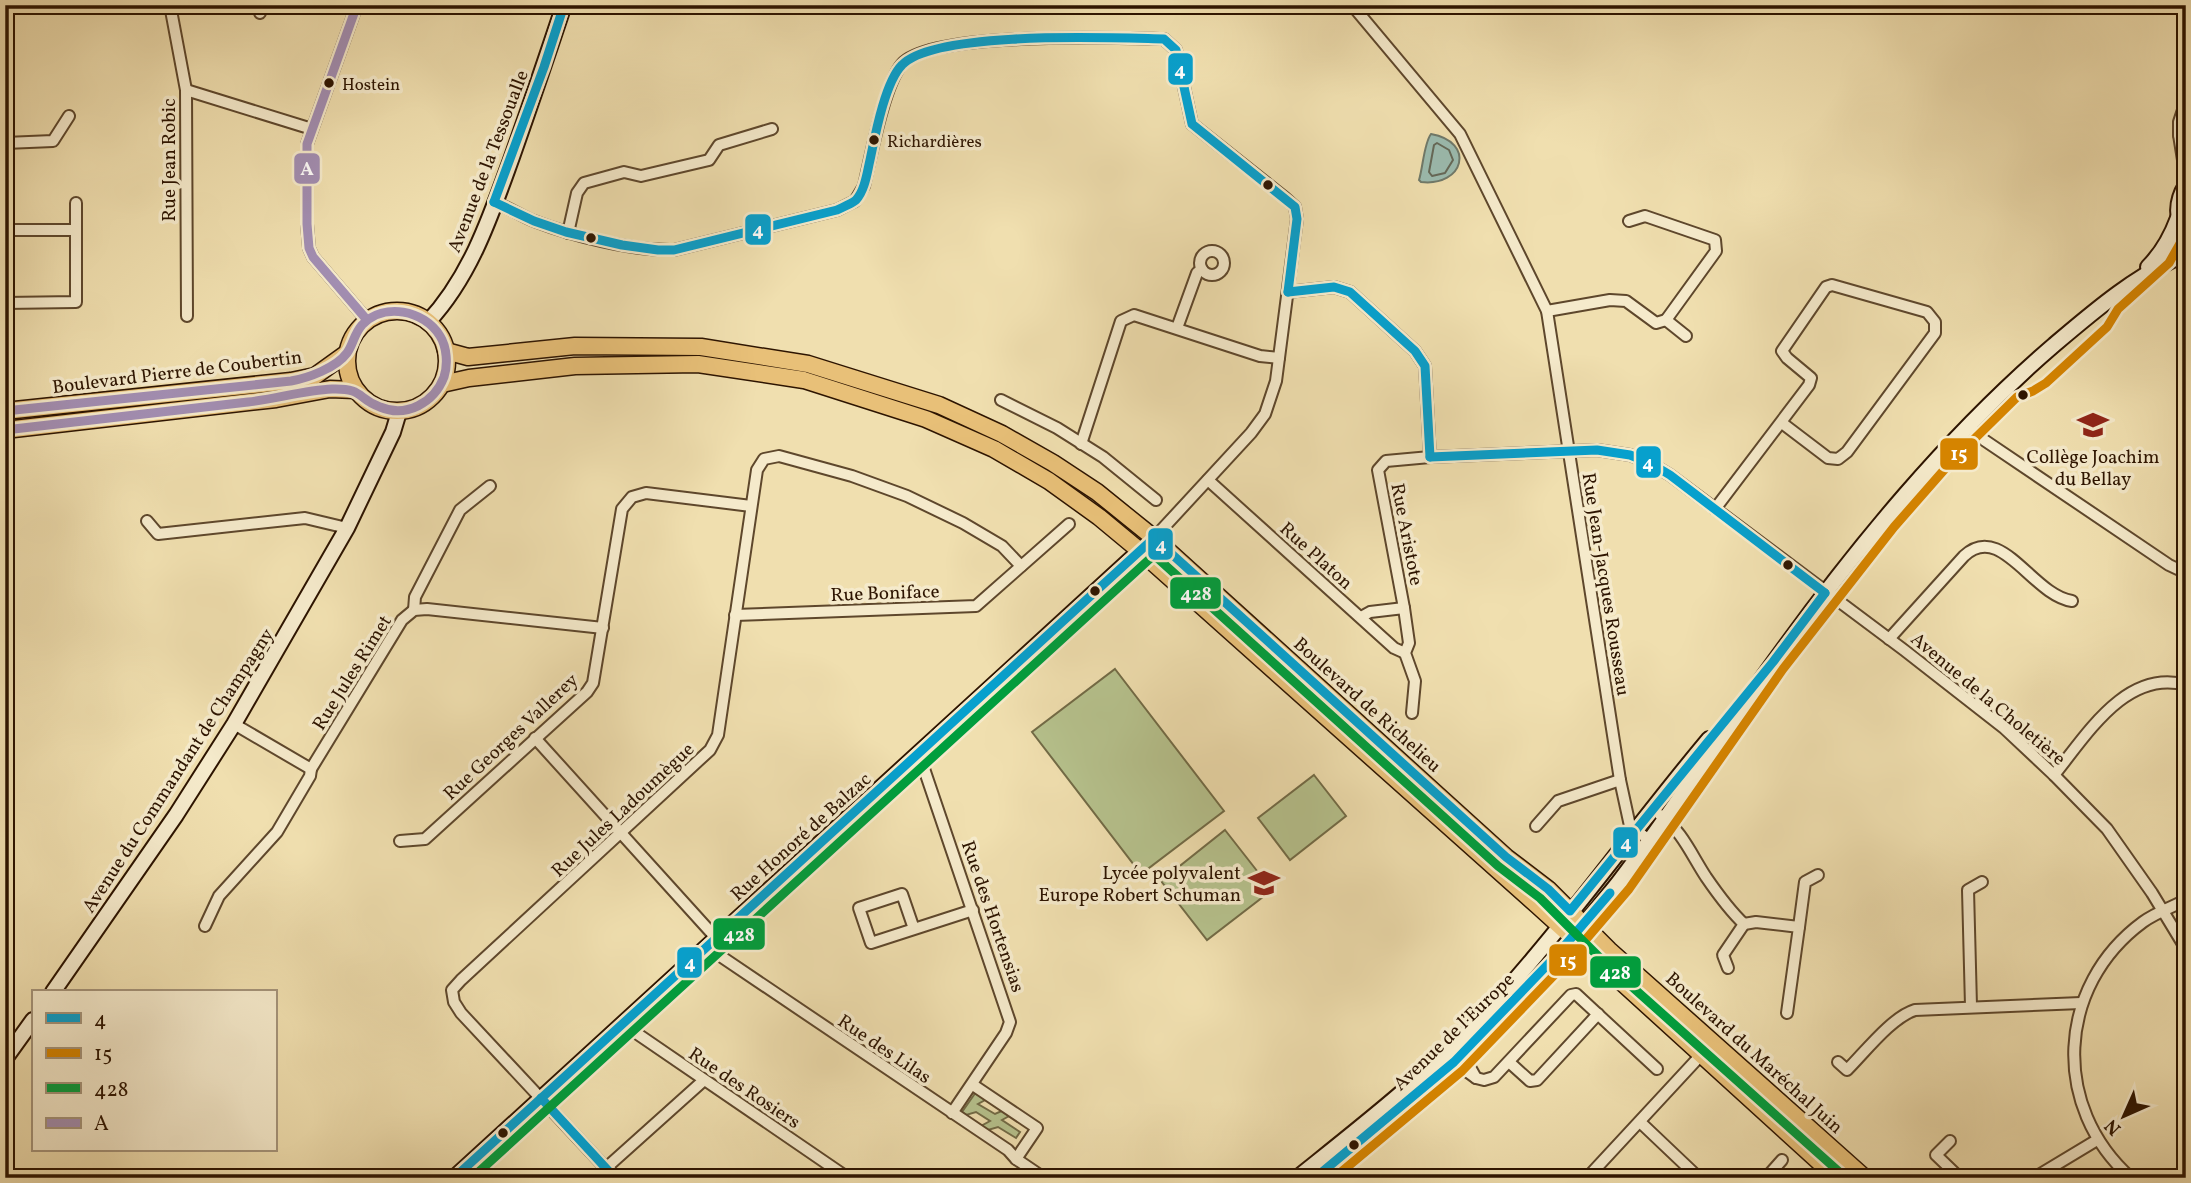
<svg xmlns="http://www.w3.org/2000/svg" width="2191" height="1183" font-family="Vollkorn,serif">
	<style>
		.green { fill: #b6c28d; stroke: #726b46; stroke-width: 2 }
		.water { fill: #9bbcb0; stroke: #6f796a; stroke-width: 2 }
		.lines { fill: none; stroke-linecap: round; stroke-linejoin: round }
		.shore { stroke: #646858; stroke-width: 2 }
		.street-casing { stroke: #5e472c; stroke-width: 14 }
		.secondary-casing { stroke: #2d1400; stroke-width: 18 }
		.primary-casing { stroke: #2d1400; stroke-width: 19 }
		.street { stroke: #f5eacb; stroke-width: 10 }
		.secondary { stroke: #f5eacb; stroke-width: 14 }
		.primary { stroke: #e8c078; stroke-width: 16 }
		.bus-1-casing { stroke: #f5eacb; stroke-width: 14 }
		.bus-2-casing { stroke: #f5eacb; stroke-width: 14 }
		.bus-3-casing { stroke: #f5eacb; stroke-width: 14 }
		.bus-4-casing { stroke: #f5eacb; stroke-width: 14 }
		.bus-1 { stroke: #07a0cd; stroke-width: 9 }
		.bus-2 { stroke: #d58400; stroke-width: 9 }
		.bus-3 { stroke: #009e3d; stroke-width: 9 }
		.bus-4 { stroke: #a28eb2; stroke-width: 9 }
		.bus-dot { fill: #2d1400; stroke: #f5eacb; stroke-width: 2.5 }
		.labels { text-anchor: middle; stroke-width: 7; stroke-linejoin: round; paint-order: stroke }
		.bus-label { font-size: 17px; fill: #2d1400; stroke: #f5eacb; text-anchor: start }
		.street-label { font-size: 19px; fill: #2d1400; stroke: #f5eacb }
		.poi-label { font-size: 19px; fill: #2d1400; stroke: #f5eacb }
		.line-badge { stroke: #f5eacb; stroke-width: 2.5 }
		.badge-label { font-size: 19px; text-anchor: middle; font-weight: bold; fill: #fff }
	</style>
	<rect width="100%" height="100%" fill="#f0dfaf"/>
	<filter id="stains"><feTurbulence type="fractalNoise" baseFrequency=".00286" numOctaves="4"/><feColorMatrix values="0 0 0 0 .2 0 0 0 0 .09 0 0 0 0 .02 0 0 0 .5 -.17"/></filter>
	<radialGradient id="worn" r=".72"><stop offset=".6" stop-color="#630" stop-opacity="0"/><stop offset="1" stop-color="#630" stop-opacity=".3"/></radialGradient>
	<!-- green -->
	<g class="green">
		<path d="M1115 669 1224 811 1141 874 1032 732Z"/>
		<path d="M1314 775 1346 816 1290 860 1258 818Z"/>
		<path d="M1225 830 1272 890 1207 940 1161 881Z"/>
		<path d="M976 1092 987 1099 978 1104 995 1114 1004 1110 1011 1115 1002 1120 1020 1132 1016 1138 998 1127 988 1130 981 1126 990 1121 976 1112 966 1115 962 1112Z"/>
	</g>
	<!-- water -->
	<path class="water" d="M1431 134C1476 142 1464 187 1421 182L1419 180C1423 167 1424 143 1431 134Z"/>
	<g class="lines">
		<!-- shore -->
		<path class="shore" d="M1437 143 1449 150 1453 160 1445 173 1432 176 1429 172 1434 145Z"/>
		<defs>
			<g id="street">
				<path d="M170 5 186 90 187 316"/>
				<path d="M258 5 260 13"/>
				<path d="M357 5 307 144V224L309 248 313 257 367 320"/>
				<path d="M1352 5 1460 134 1547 311 1620 780 1630 826 1648 839"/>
				<path d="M186 90 312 129"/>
				<path d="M2179 135V122L2186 101"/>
				<path d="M5 143 53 141 69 116"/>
				<path d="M2186 147 2179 135 2186 179"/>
				<path d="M494 202C508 207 521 216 534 221 573 236 632 251 674 250L837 210 855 201 864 186C871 156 884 85 902 64 930 31 1117 38 1164 39L1176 50 1192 124 1284 197 1295 207 1297 219 1276 381 1265 414 1251 433 1154 538"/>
				<path d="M76 203V230"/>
				<path d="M1629 221 1645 216 1715 240 1716 251 1666 320"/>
				<path d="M5 230H76V302L5 303"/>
				<path d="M568 233 577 193 584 183 624 172 641 176 709 160 719 145 772 129"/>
				<circle cx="1212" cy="263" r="12"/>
				<path d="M1288 292 1334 287 1350 292 1415 351 1425 366 1430 457"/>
				<path d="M1547 311 1610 300 1626 301 1656 323 1666 320 1686 336"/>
				<path d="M1177 328 1197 273 1202 269"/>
				<path d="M1001 400 1057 428 1103 457 1156 500"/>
				<path d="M1969 427 1984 440 2169 565 2186 573"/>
				<path d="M1081 444 1121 321 1134 315 1260 356 1279 358"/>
				<path d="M1208 480 1394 648 1405 653"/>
				<path d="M1715 509 1809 385 1811 378 1787 358 1782 351 1826 287 1832 285 1927 312 1935 322V333L1847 452 1838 459 1828 458 1782 423"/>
				<path d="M147 521 158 534 305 518 347 528"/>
				<path d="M414 610 415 597 460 510 490 486"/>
				<path d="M735 615 976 606 1069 524"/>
				<path d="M1361 617 1370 612 1404 608"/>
				<path d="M1889 639 1964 556C2001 521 2032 595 2072 601"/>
				<path d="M1412 713 1415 681 1405 653 1409 643 1404 608 1378 470 1386 461 1430 457 1597 450 1630 455 1650 463 1670 475 1904 650 2004 728 2054 775 2107 829 2152 893 2186 949"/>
				<path d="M234 724 311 769 402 620 414 610 427 609 603 628"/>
				<path d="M535 738 716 938"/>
				<path d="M919 754 1010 1022 1006 1033 952 1113"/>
				<path d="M2054 775C2086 736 2126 668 2186 685"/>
				<path d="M1660 815C1682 831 1691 854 1706 877 1717 893 1729 910 1744 924L1723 955 1728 968"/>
				<path d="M1536 826 1558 801 1620 780"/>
				<path d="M400 841 425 839 587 692 593 683 622 509 632 497 646 493 751 506"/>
				<path d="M1744 924 1756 922 1799 927 1787 1013"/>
				<path d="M205 926 219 896 277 832 310 776 311 769"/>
				<path d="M1799 927 1805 882 1818 875"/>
				<path d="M914 929 902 894 859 908 871 943 973 910"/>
				<path d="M707 947 1008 1150 1016 1159 1044 1178"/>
				<path d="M1971 1006 1968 890 1982 882"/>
				<path d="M623 1024 848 1178"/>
				<path d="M1452 1057 1454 1062 1476 1078 1462 1053"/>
				<path d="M1509 1062 1530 1081 1537 1080 1598 1014"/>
				<path d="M1838 1062 1847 1070C1865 1052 1892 1017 1915 1010L2081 1003"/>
				<path d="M1476 1078 1484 1080 1494 1077 1571 995 1576 994 1657 1069"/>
				<path d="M973 1085 1037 1128 1016 1159"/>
				<path d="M1640 1122 1699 1178"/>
				<path d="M1950 1141 1936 1155 1960 1178"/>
				<path d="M606 1168 703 1081"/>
				<path d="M615 1178 461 1013 454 1002 452 990 461 980 710 750 718 735 757 470 764 459 779 456 852 476 907 496 963 523 1002 546 1021 566"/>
				<path d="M1587 1178 1701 1055"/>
				<path d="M1766 1178 1782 1160"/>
				<path d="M2034 1178 2097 1140"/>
				<path d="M2131 1178C2051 1107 2056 986 2143 922 2155 913 2172 907 2186 900"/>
			</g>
			<g id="secondary">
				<path d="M2186 185C2176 201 2175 219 2186 235"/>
				<path d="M2148 267C2163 252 2171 237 2178 218"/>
				<path d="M428 322C471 276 491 215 512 157 530 106 547 56 564 5"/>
				<path d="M53 992 176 815 234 724 347 528 393 432 399 412"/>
				<path d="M5 1059 33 1020"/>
				<path d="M454 1178 1154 538"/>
				<path d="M1297 1178C1358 1129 1420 1081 1474 1025 1559 936 1630 833 1709 739"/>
				<path d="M1315 1178C1361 1140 1409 1103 1453 1062 1510 1009 1570 944 1618 883 1673 812 1721 735 1774 662 1856 548 1947 437 2054 345 2094 311 2137 274 2186 254"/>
			</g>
			<g id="primary">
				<circle cx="397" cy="361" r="50"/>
				<path d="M446 351 468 357 575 346 701 347 808 364 939 405 1002 434 1053 463 1097 492 1154 538 1506 857 1548 889 1609 950 1865 1178"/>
				<path d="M442 384 469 378 575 366 698 364 804 380 926 419 994 449 1049 481 1099 517 1140 551 1538 906 1837 1178"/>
				<path d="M5 411 291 381 315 376 347 353"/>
				<path d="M5 430 276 399 330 389 355 390"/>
			</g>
		</defs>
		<!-- street casing -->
		<use href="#street" class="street-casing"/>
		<!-- secondary casing -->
		<use href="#secondary" class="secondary-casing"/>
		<!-- primary casing -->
		<use href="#primary" class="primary-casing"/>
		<!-- street -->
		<use href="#street" class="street"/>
		<!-- secondary -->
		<use href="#secondary" class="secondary"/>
		<!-- primary -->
		<use href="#primary" class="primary"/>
		<defs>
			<g id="bus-1">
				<path d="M494 202 534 221 566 232 622 245 658 250H674L837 210C843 207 851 204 856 200 865 190 867 173 870 160 875 136 885 82 902 65 935 30 1113 38 1164 39L1176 50 1192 124 1295 207 1297 219 1288 292"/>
				<path d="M494 202 544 67 564 5"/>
				<path d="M1288 292 1334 287 1350 292 1415 351 1425 366 1430 457"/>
				<path d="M1430 457 1597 450 1630 455 1650 463 1670 475 1825 593"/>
				<path d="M541 1098 615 1178"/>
				<path d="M454 1178 1154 538 1506 857 1548 889 1570 911 1773 662 1825 593"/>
				<path d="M1315 1178 1454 1062 1555 957 1610 893"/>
			</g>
			<path id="bus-2" d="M1334 1178 1462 1071 1564 965 1629 889 1783 669 1894 527 1951 462 2017 397 2033 391 2046 383 2107 327 2118 309 2169 263 2186 233"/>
			<path id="bus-3" d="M472 1178 1154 555 1498 866 1540 898 1601 959 1846 1178"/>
			<g id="bus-4">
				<path d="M357 5 307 144V224L309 248 313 257 367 320"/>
				<path d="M5 411 291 381C308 378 336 368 347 353 353 345 354 334 362 325 384 302 424 310 440 336 447 347 448 365 444 377 434 403 406 418 380 407 357 399 364 388 332 389 305 390 276 399 248 402 167 411 86 421 5 430"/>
			</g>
		</defs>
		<!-- bus-1 casing -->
		<use href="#bus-1" class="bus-1-casing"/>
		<!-- bus-2 casing -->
		<use href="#bus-2" class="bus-2-casing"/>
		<!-- bus-3 casing -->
		<use href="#bus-3" class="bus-3-casing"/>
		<!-- bus-4 casing -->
		<use href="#bus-4" class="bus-4-casing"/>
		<!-- bus-1 -->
		<use href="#bus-1" class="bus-1"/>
		<!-- bus-2 -->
		<use href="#bus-2" class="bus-2"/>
		<!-- bus-3 -->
		<use href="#bus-3" class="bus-3"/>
		<!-- bus-4 -->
		<use href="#bus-4" class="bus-4"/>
	</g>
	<!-- icons -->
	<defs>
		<symbol id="school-bare" viewBox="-9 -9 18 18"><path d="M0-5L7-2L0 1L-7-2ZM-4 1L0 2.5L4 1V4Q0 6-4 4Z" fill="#8f2418" stroke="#f5eacb" stroke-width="2.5" paint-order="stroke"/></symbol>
	</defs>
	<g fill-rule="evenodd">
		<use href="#school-bare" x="2071" y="403" width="44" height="44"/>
		<use href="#school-bare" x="1242" y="861" width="44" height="44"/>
	</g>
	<!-- markers -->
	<g class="bus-dot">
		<circle cx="329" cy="83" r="6"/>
		<circle cx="874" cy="140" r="6"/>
		<circle cx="1268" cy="185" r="6"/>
		<circle cx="591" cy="238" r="6"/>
		<circle cx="2023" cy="395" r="6"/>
		<circle cx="1788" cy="565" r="6"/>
		<circle cx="1095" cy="591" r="6"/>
		<circle cx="503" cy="1133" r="6"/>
		<circle cx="1354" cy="1145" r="6"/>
	</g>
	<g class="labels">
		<!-- bus labels -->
		<g class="bus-label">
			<text x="342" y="90">Hostein</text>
			<text x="887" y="147">Richardières</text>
		</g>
		<!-- street labels -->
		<g class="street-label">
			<text transform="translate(168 160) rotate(-90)" y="7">Rue Jean Robic</text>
			<text transform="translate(487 161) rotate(-69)" y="7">Avenue de la Tessoualle</text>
			<text transform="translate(177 371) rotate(-7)" y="7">Boulevard Pierre de Coubertin</text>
			<text transform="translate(1408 534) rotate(79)" y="7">Rue Aristote</text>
			<text transform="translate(1317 555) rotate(42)" y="7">Rue Platon</text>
			<text transform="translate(1607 584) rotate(81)" y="7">Rue Jean-Jacques Rousseau</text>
			<text transform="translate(885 592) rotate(-2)" y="7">Rue Boniface</text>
			<text transform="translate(351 672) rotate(-58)" y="7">Rue Jules Rimet</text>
			<text transform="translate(1989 698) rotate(40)" y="7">Avenue de la Choletière</text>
			<text transform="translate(1368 704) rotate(42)" y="7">Boulevard de Richelieu</text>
			<text transform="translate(510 736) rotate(-43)" y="7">Rue Georges Vallerey</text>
			<text transform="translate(177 770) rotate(-57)" y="7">Avenue du Commandant de Champagny</text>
			<text transform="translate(622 809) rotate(-43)" y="7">Rue Jules Ladoumègue</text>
			<text transform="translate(800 836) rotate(-42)" y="7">Rue Honoré de Balzac</text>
			<text transform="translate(994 916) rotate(71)" y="7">Rue des Hortensias</text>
			<text transform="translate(1453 1031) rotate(-44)" y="7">Avenue de l’Europe</text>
			<text transform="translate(885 1048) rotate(34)" y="7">Rue des Lilas</text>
			<text transform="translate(1755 1052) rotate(42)" y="7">Boulevard du Maréchal Juin</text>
			<text transform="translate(745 1087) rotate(34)" y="7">Rue des Rosiers</text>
		</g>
		<!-- poi labels -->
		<g class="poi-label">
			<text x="2093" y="463">Collège Joachim<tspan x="2093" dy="22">du Bellay</tspan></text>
			<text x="1241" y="879" text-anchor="end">Lycée polyvalent<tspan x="1241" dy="22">Europe Robert Schuman</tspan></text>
		</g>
	</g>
	<g class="line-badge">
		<rect x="1167" y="52" width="27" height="34" rx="7" fill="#07a0cd"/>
		<rect x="293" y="152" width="28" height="33" rx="7" fill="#a28eb2"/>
		<rect x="744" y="213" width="28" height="33" rx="7" fill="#07a0cd"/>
		<rect x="1939" y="437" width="40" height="34" rx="7" fill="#d58400"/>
		<rect x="1635" y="445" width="27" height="34" rx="7" fill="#07a0cd"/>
		<rect x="1147" y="527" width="27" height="34" rx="7" fill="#07a0cd"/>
		<rect x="1169" y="576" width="53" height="34" rx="7" fill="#009e3d"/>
		<rect x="1612" y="826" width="27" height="33" rx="7" fill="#07a0cd"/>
		<rect x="712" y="917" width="54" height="34" rx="7" fill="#009e3d"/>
		<rect x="1548" y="943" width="40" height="34" rx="7" fill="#d58400"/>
		<rect x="676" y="946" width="27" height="33" rx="7" fill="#07a0cd"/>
		<rect x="1589" y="955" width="53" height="34" rx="7" fill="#009e3d"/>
	</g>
	<g class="badge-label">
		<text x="1180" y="76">4</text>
		<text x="307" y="175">A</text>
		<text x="758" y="236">4</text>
		<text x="1959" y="460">15</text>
		<text x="1648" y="469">4</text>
		<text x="1161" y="551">4</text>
		<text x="1196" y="600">428</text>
		<text x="1626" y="849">4</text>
		<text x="739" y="941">428</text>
		<text x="1568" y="967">15</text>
		<text x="690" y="969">4</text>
		<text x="1615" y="979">428</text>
	</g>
	<!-- margin -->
	<rect width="2191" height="1183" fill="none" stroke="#f0dfaf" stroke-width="28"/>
	<rect x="7" y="7" width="2177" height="1169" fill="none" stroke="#2d1400" stroke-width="3.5"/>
	<rect x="14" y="14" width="2163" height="1155" fill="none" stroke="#2d1400" stroke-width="2"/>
	<!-- legend -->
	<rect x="32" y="990" width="245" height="161" fill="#f5eacb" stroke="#a5947a" stroke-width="2"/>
	<rect x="46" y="1013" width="35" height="10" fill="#07a0cd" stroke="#a5947a" stroke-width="2"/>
	<text x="94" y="1026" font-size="21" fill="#2d1400">4</text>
	<rect x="46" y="1048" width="35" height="10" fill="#d58400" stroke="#a5947a" stroke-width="2"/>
	<text x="94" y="1060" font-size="21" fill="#2d1400">15</text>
	<rect x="46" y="1083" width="35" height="10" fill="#009e3d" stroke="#a5947a" stroke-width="2"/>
	<text x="94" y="1096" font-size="21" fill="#2d1400">428</text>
	<rect x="46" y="1118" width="35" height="10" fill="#a28eb2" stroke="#a5947a" stroke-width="2"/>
	<text x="94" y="1130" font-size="21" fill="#2d1400">A</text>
	<!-- north arrow -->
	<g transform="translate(2124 1116) rotate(225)" stroke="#f5eacb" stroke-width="5" paint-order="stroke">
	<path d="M0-5L12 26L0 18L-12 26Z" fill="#2d1400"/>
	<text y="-10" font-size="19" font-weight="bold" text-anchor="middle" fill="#2d1400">N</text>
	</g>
	<rect width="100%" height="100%" filter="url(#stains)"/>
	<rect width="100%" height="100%" fill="url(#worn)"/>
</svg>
